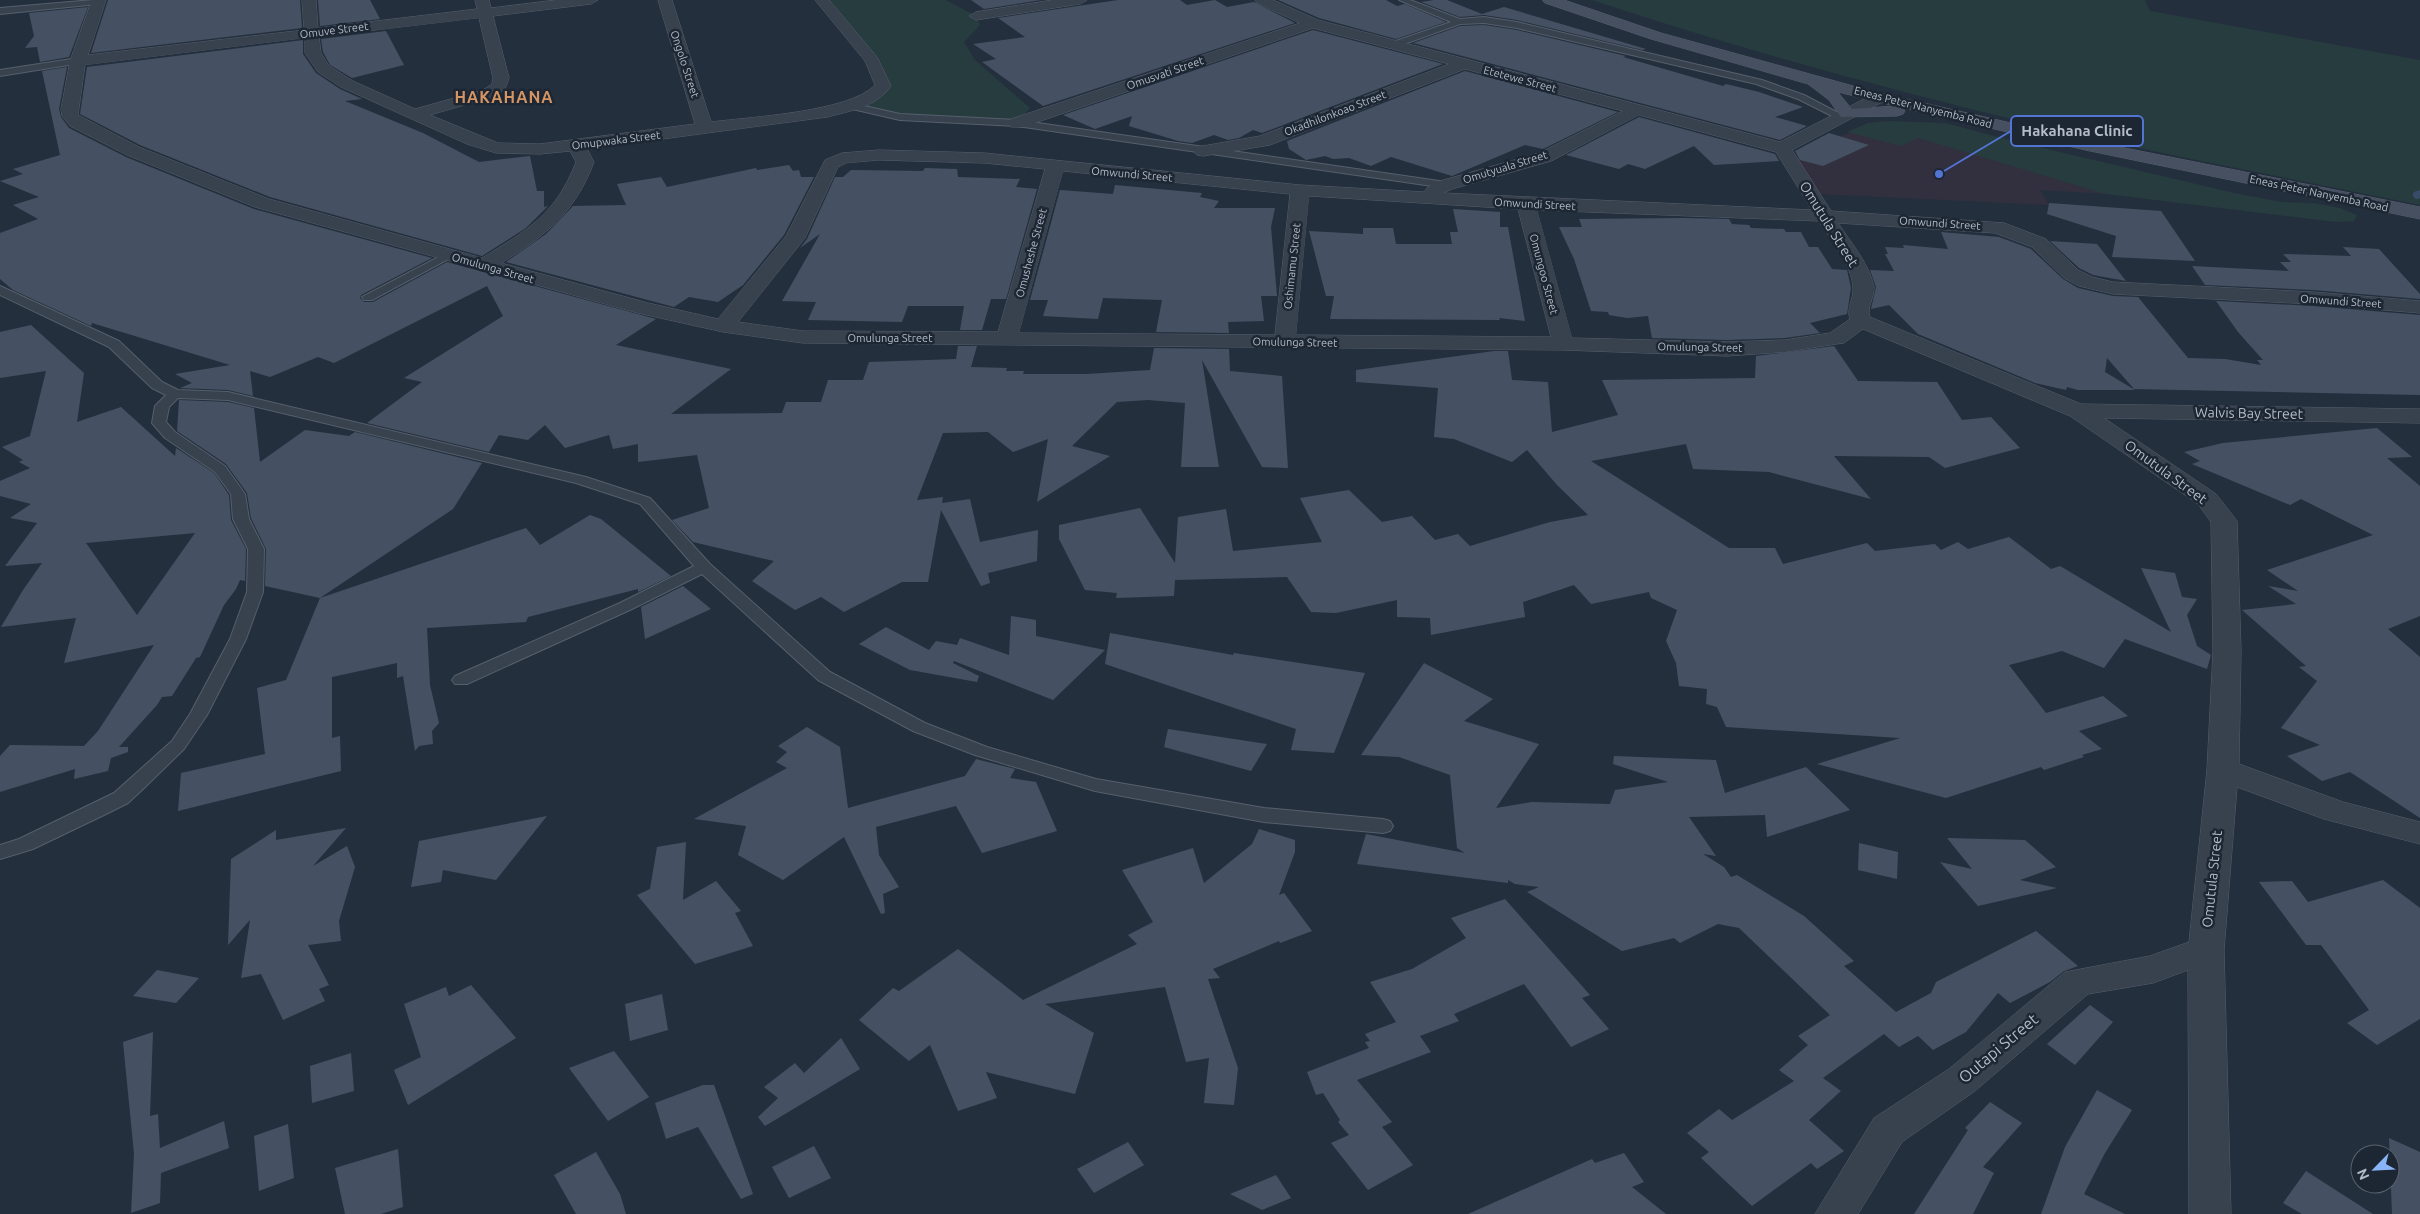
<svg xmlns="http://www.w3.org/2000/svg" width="2420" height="1214" font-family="Ubuntu,sans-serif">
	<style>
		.medical { fill: #32303f }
		.green { fill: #263c3f }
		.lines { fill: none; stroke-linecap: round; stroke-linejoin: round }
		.stream { stroke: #394c67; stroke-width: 8 }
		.building { fill: #455162; fill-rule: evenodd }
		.service-casing { stroke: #565f6c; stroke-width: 2 }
		.minor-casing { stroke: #565f6c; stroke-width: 1 }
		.secondary-casing { stroke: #565f6c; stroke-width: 1 }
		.service { fill: #38414e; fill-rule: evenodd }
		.minor { fill: #38414e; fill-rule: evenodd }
		.secondary { fill: #465061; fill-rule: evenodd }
		.labels { text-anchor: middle; stroke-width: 5; stroke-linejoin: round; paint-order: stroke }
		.far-street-label { font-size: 11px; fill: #b4bcc9; stroke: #1d2633 }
		.street-label { font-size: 14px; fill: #b4bcc9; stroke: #1d2633 }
		.far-district-label { font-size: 16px; font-weight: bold; letter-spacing: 1px; fill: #d59563; stroke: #1d2633 }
		.near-street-label { font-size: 16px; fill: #b4bcc9; stroke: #1d2633 }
		.leader { fill: none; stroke: #5274d3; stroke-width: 2 }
		.callout-dot { fill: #5274d3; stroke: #1d2633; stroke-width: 2 }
		.callout { fill: #1d2633; stroke: #5274d3; stroke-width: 2 }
		.callout-label { font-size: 15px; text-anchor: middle; font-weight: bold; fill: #b4bcc9 }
	</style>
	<rect width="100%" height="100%" fill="#242f3e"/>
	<!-- medical -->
	<path class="medical" d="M1886 121 1945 123 2013 141 2106 194 2040 190 2049 205 1819 194 1796 159 1868 123Z"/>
	<!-- green -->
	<g class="green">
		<path d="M822 0H946L976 16 980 25 964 42 975 60 1030 108 1017 123 900 117 851 106 875 96 879 73Z"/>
		<path d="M1592 0H2145L2150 11 2420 60V205C2305 181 2190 160 2075 134 1912 96 1751 53 1592 0Z"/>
		<path d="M1886 121 1945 123 2013 141 2239 194 2282 202 2313 203 2340 208 2357 215 2354 221 2336 222 2106 194 1918 138 1901 146 1847 132 1868 123Z"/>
	</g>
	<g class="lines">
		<!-- stream -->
		<path class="stream" d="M2417 195 2420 194"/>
	</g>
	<!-- building -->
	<g class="building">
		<path d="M108 0H300L302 28 91 53Z"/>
		<path d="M318 0H370L380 19 320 26Z"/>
		<path d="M971 0H1041L984 9Z"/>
		<path d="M1118 0H1180L1187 5 1215 0 1227 7 1254 2 1295 23 1043 106 982 62 996 59 973 44 1025 37 998 18Z"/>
		<path d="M1278 0H1386L1397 6 1405 4 1446 22 1396 39 1319 18Z"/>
		<path d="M1434 0H1447L1482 14 1504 7 1646 49 1642 50 1517 20 1484 15 1460 17 1421 2Z"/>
		<path d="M88 7 69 57 40 62 37 47 25 48 34 36 29 13Z"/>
		<path d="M1484 25 1517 30 1626 56 1623 57 1723 86 1726 84 1759 92 1803 107 1775 117 1807 126 1780 140 1413 43 1460 26Z"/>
		<path d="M1313 30 1443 64 1262 133 1253 130 1239 138 1228 140 1214 135 1192 143 1178 141 1129 126 1132 116 1095 129 1063 115Z"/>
		<path d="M386 31 404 65 352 78 330 65 323 52 321 39Z"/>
		<path d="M303 40V54L316 73 340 89 362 99 345 101 423 133 479 162 530 156 537 191H544V207L548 206 526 228 482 256 270 197 140 145 80 114 87 67Z"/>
		<path d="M67 67 59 109 61 117 69 128 126 157 254 209 432 258 361 295 360 298 364 302H373L447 262 656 319 616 345 731 369 671 414 782 413 786 402H821L828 380H863L869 362 956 359 958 346H977L971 367 1007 368 1006 371H1024L1023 374H1087L1150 370 1154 348 1229 349 1230 371 1282 376 1288 468 1262 467 1202 360 1219 467H1181L1185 403 1148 400 1117 402 1072 446 1110 456 1037 502 1048 439 1013 452 988 432 943 433 917 500 943 497 942 503 970 499 980 542 1038 530 1037 561 988 573 990 583 981 586 941 510 928 582H902L844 612 821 597 795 610 752 581 774 561 693 542 672 520 709 508 697 455 638 462V444L613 449 609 435 565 448 545 425 528 440 499 435 489 452 367 423 422 382 404 378 503 316 487 286 334 363 318 357 270 377 250 371 253 396 228 390 180 388 192 383 175 374 230 365 92 323 91 326 13 290 0 279V233L38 219 13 205 39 197 0 181 23 174 13 169 60 155 42 71Z"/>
		<path d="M1465 71 1618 112 1543 149 1525 145 1452 176 1391 157 1371 166 1349 158 1333 159 1325 156 1306 160 1289 149 1287 141Z"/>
		<path d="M1639 117 1775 154 1779 161 1714 165 1694 146 1645 169 1628 164 1619 169 1566 155Z"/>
		<path d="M1829 133 1869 145 1823 166 1800 160 1795 151Z"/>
		<path d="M789 165 793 171 799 170 801 177H814L784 235 743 285 718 302 689 297 674 307 506 262 546 234 573 206 626 205 617 184 661 177 667 187 756 168 757 170Z"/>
		<path d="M925 168 957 169 958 177 1020 179 1016 187 1037 189 1006 299H991L982 330H960L964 306H908L902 322 808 320 816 302 782 301 820 234 800 248 807 239 835 177H843L851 170 923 171Z"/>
		<path d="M1115 185 1202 193 1200 197 1219 201 1214 208H1275L1271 227 1277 296H1261L1264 321 1228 322 1229 333 1156 332 1162 300 1103 298 1098 319 1043 316 1048 300H1030L1060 190 1113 194Z"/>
		<path d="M2049 203 2161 211 2195 261 2112 257 2116 236 2047 214Z"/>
		<path d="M1453 209 1500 212V227H1508L1525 321 1499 318 1500 320 1330 319 1334 296H1326L1309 231 1363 234V228H1393L1396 244H1452L1450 232H1458Z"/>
		<path d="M1682 218 1729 219 1732 224 1749 225 1751 228 1784 229 1786 232H1801L1809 247H1818L1832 269 1847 270 1851 288 1847 314 1810 323 1820 333 1785 338 1727 340 1652 338 1648 316 1627 318 1609 315 1608 312 1591 311 1574 259 1559 227H1582L1579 219Z"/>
		<path d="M1941 232 1999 237 2031 249 2063 279 2078 288 2113 296 2138 297 2188 358 2225 359 2261 365 2257 360H2263L2238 332 2216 301 2313 306 2420 315V395L2134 389 2107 358 2105 372 2135 390H2078L2067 387 2066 390 2035 383 1918 334 1889 305 1871 309 1876 287 1870 270 1894 271 1885 254H1888L1885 247 1904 248 1903 245 1948 249Z"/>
		<path d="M2050 241 2097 244 2126 281 2093 275 2079 268Z"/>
		<path d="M2343 247 2379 249 2420 294V299L2313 290 2205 285 2192 266 2289 271 2280 262H2291L2283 254 2351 256Z"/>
		<path d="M31 325 84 373 77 422 121 407 175 456 176 448 214 473 229 495 231 520 246 549 245 581 240 580 236 589 224 605 200 657 196 658 172 696 162 697 157 705 119 747H128V752L111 758 108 771 74 779 75 769 0 792V756L10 745 84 746 98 731 154 645 64 663 76 618 1 627 23 590 42 563 5 566 37 523 10 518 31 504 0 496V481L30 468 19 462 23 460 2 447 30 436 46 371 0 378V332ZM195 533 137 615 86 543Z"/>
		<path d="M1834 346 1858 381 1937 382 1962 420 1991 417 2020 448 1945 468 1929 457 1834 456 1871 499 1769 472 1693 469 1686 444 1591 461 1729 548H1775L1783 564 1867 543 1875 551 1935 544 1941 550 1958 542 1968 549 2009 537 2051 569 2060 566 2171 632 2141 568 2175 573 2182 597 2197 599 2187 615 2197 646 2211 655 2207 669 2125 639 2104 668 2062 651 2009 665 2046 713 2103 696 2128 716 2079 731 2102 749 2082 755 2084 757 2044 770 2041 767 1946 798 1817 764 1900 738 1726 727 1717 707 1706 704 1707 689 1679 686 1676 663 1666 641 1677 610 1651 598 1649 592 1591 604 1574 585 1523 602 1525 617 1431 635 1430 618 1397 617V600L1336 613 1311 612 1287 577 1175 580 1174 596 1116 598 1117 593 1085 590 1059 539V525L1140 508 1175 563 1178 517 1226 509 1233 551 1322 542 1300 498 1349 490 1382 522 1412 516 1435 540 1458 534 1470 546 1550 522 1588 515 1557 485 1527 450 1512 462 1454 439 1434 437 1438 388 1356 382V370L1494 351H1508L1512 380 1548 382 1552 432 1618 415 1602 380 1755 378 1756 356Z"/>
		<path d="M179 400 228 402 254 408 260 462 305 430 349 436 355 432 482 463 453 509 320 598 526 528 540 545 590 515 601 519 671 576 638 592V589L528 617 526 622 427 628 430 685 439 723 432 731 433 744 419 746 415 751 403 676 397 678V663L332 677V738L340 736 341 771 178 811 181 773 265 754 257 688 286 680 320 598 265 586 266 549 251 518 247 493 226 464 177 431Z"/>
		<path d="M2377 428 2412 457 2387 458 2420 486V616L2388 629 2420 657V818L2350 772 2322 781 2287 756 2320 745 2281 728 2317 681 2299 667 2306 666 2242 610 2296 604 2268 586 2298 591 2267 570 2373 535 2301 499 2290 505 2192 464 2200 461 2184 452 2223 443Z"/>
		<path d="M683 586 711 609 645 639 641 607Z"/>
		<path d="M1011 616 1036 620V636L1105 650 1053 700 954 661 953 663 979 676 977 682 910 670 859 644 886 627 929 650 936 641 957 645 960 638 1009 655Z"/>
		<path d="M1110 633 1233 655 1234 653 1365 673 1334 753 1291 750 1296 729 1105 664Z"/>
		<path d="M1424 663 1493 699 1464 721 1539 744 1496 808 1532 802 1610 804 1615 790 1668 782 1613 764 1614 756 1716 760 1725 793 1806 767 1850 810 1767 837 1765 815 1689 817 1716 856 1703 854 1724 867 1731 877 1737 875 1804 916 1854 961 1844 966 1896 1012 1931 993 1936 982 2036 931 2078 966 2064 971 2050 982 2010 1003 1998 993 1966 1032 1933 1050 1918 1036 1899 1047 1884 1034 1823 1078 1841 1091 1809 1120 1844 1151 1817 1169 1811 1163 1752 1206 1701 1158 1709 1152 1687 1133 1719 1109 1732 1120 1794 1081 1779 1070 1808 1045 1798 1036 1830 1015 1739 928 1718 924 1680 943 1674 938 1622 951 1527 892 1539 887 1515 884 1508 880V883L1357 864 1366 834 1465 853 1457 848 1450 775 1399 757 1361 755Z"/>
		<path d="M807 727 840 747 848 808 965 776 976 759 1015 769 1010 778 1036 782 1057 831 982 853 956 806 876 827 879 855 899 887 883 894 885 913 881 914 844 837 783 880 738 855 746 826 694 819 787 768 776 762 787 752 778 746Z"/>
		<path d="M1168 729 1267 744 1251 771 1164 747Z"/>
		<path d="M547 816 496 880 443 870 441 882 411 887 419 841Z"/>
		<path d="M346 828 313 866 347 846 355 867 339 921 341 941 308 945 329 985 319 989 325 1001 283 1020 261 974 241 978 250 920 228 945 231 859 276 830V840Z"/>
		<path d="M1259 829 1295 840V852L1279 895 1284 893 1312 931 1280 943 1279 941 1213 969 1220 978 1208 979 1238 1068 1234 1105 1204 1103 1209 1058 1186 1062 1165 987 1045 1004 1094 1033 1075 1094 986 1072 997 1098 958 1111 930 1045 909 1061 859 1020 893 988 899 991 958 949 1023 1000 1137 944 1128 935 1153 922 1122 870 1193 848 1204 883 1252 844Z"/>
		<path d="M1947 838 2025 840 2056 867 2020 880 2057 888 1978 906 1940 862 1972 869Z"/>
		<path d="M686 842 683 900 716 881 741 911 735 913 753 946 695 964 637 895 650 889 657 847Z"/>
		<path d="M1859 843 1898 852 1897 879 1858 870Z"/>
		<path d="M2383 880 2420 908V1019L2377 1045 2347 1023 2369 1010 2321 945H2306L2259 882 2292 881 2308 902Z"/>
		<path d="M1505 899 1590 995 1582 998 1609 1029 1571 1047 1524 984 1454 1014 1459 1021 1420 1036 1431 1052 1357 1080 1392 1122 1382 1127 1413 1165 1368 1190 1331 1143 1349 1135 1338 1122 1340 1120 1323 1093 1316 1095 1307 1072 1369 1048 1365 1042 1370 1041 1365 1034 1396 1022 1370 982 1412 969 1466 938 1451 918Z"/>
		<path d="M157 970 199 978 176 1003 133 996Z"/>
		<path d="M471 985 516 1038 408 1105 394 1070 421 1057 404 1004 446 987 449 996Z"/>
		<path d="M662 994 668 1030 630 1041 625 1004Z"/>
		<path d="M2090 1005 2113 1022 2075 1065 2047 1044Z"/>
		<path d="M153 1032 150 1116 158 1114 160 1148 224 1121 229 1148 161 1173 160 1203 131 1213 134 1154 123 1042Z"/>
		<path d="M841 1038 860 1069 765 1126 758 1117 778 1098 764 1087 795 1063 804 1073Z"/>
		<path d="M614 1051 649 1097 608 1121 569 1068Z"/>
		<path d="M351 1053 354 1091 312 1103 310 1066Z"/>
		<path d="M703 1085H714L753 1194 741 1199 698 1127 666 1139 655 1103Z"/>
		<path d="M2097 1090 2132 1110 2105 1153 2084 1194 2125 1214H2041L2065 1147Z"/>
		<path d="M1990 1102 2022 1123 1983 1167 1994 1173 1973 1214H1914L1968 1130 1965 1128Z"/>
		<path d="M288 1124 294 1178 259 1191 254 1136Z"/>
		<path d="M2389 1138 2420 1152V1214H2392Z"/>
		<path d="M1128 1142 1144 1165 1094 1193 1077 1169Z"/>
		<path d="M814 1146 831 1178 789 1198 772 1167Z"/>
		<path d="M398 1149 403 1207 381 1214H345L335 1168Z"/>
		<path d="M596 1152 620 1194 626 1214H576L554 1175Z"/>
		<path d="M1624 1153 1644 1182 1632 1187 1666 1214H1468L1592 1159 1595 1163Z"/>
		<path d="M2306 1171 2373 1214H2302L2283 1203Z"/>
		<path d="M1276 1175 1291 1198 1262 1210 1230 1194Z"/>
	</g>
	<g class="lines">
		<defs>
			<g id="service">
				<path d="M93 0 102 2 98 4 0 14V8Z"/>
				<path d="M1399 0H1410L1460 19 1484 17 1517 22 1762 80 1804 95 1846 117 1838 119 1798 99 1756 84 1517 28 1484 23 1460 24 1396 47H1390V43L1451 22Z"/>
				<path d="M78 58 81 59V63L0 76V70Z"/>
				<path d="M851 103 900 114 1017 120 1446 182 1451 185 1446 188 1017 126 900 120 848 108 846 106Z"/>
				<path d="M448 252 454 255 452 257 372 300H364L362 297Z"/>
				<path d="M0 286 119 341 162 382 178 390 228 392 586 477 650 498 710 564 830 672 925 723 987 747 1096 779 1264 808 1383 819 1390 821 1393 826 1390 831 1383 833 1264 822 1095 791 975 755 913 731 818 680 702 574 632 609 467 684H455L452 680 455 676 620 603 694 566 640 504 576 483 228 400 178 398 169 407 166 422 175 432 225 466 245 494 249 519 264 549 263 592 246 639 207 715 184 749 144 788 128 803 108 813 33 849 0 859V845L19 839 114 793 172 741 190 714 230 639 247 592 248 549 233 519 231 494 215 472 165 438 152 423 155 406 166 395 152 388 109 347 0 295Z"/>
			</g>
			<g id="minor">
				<path d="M92 0H106L88 55 304 30 302 0H316L318 28 477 9 475 0H489L491 8 556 0H598L591 4 493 16 509 78 505 89 495 96 430 115 498 143 540 144 695 124 658 0H672L711 122C750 117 850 112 875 85L865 61 815 0H829L877 57 891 86C876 107 850 111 827 117L587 149 594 162C575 213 546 235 501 263L648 303 718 319 786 236 825 160 842 153 879 150 984 153 1300 185 1424 192 1428 187 1440 181 1539 153 1623 111 1465 69 1270 145 1203 156 1197 155 1194 151 1197 147 1260 136 1449 64 1313 28 1023 127H1011L1009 123 1011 119 1300 23 1257 3 1255 0H1273L1318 20 1780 142 1874 94H1886L1888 97 1886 100 1792 150 1831 211 2004 223 2046 239 2078 270 2092 277 2113 282 2313 292 2420 301V313L2313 304 2113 294 2079 286 2064 278 2032 247 1995 233 1838 223C1851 243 1869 263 1874 287 1875 297 1866 307 1870 317L2081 404 2420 409V423L2104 418 2216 494 2237 521 2241 651 2239 764 2343 802 2420 822V844L2324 819 2237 787 2224 950 2231 1214H2189L2188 970 2153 983 2088 994 1975 1091 1902 1142 1858 1214H1815L1874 1118 1949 1069 2065 972 2150 956 2189 942 2207 770 2213 651 2211 522 2198 504 2070 416 1863 329 1844 343 1836 344 1785 352 1727 356 1563 350 803 343 723 332 638 313 255 207 127 155 70 126 62 116 61 109 70 61ZM479 18 493 78 492 84 483 90 415 109 353 81 329 66 321 53 319 37ZM305 38V53L318 72 341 87 467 144 496 153 540 154 570 151 576 162C556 214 528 230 482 258L269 199 139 147 78 115 85 65ZM1639 115 1776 152 1812 210 1443 193 1452 189 1551 161ZM879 160 984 163 1045 169 998 332 803 331 738 322 805 238 838 167 846 163ZM1063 171 1290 194 1275 335 1019 333ZM1309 196 1518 209 1551 337 1296 335ZM1537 210 1819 221C1831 241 1852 264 1853 288 1854 299 1846 308 1850 319L1830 333 1785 340 1727 342 1572 338Z"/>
				<path d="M1053 0H1087L1080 4 976 20 969 16 976 12Z"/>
			</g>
			<path id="secondary" d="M1543 0H1564L1661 33 1875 92 2090 141 2420 207V219L2090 151 1903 108 1905 111 1903 114 1897 116 1841 117 1829 100 1808 84 1651 39 1545 3ZM1838 92 1895 106 1852 109Z"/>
		</defs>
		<!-- service casing -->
		<use href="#service" class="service-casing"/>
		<!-- minor casing -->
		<use href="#minor" class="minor-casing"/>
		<!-- secondary casing -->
		<use href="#secondary" class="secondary-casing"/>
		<!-- service -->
		<use href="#service" class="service"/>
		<!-- minor -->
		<use href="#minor" class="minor"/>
		<!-- secondary -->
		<use href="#secondary" class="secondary"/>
	</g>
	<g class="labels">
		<!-- far-street labels -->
		<g class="far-street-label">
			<text transform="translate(334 30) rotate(-7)" y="4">Omuve Street</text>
			<text transform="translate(685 64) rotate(72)" y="4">Ongolo Street</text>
			<text transform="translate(1165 73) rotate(-19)" y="4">Omusvati Street</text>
			<text transform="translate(1520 79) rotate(15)" y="4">Etetewe Street</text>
			<text transform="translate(1923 107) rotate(14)" y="4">Eneas Peter Nanyemba Road</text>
			<text transform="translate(1335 113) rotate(-21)" y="4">Okadhilonkoao Street</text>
			<text transform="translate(616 140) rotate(-7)" y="4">Omupwaka Street</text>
			<text transform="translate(1505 167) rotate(-17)" y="4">Omutyuala Street</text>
			<text transform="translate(1132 174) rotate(5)" y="4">Omwundi Street</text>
			<text transform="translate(2319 193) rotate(12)" y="4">Eneas Peter Nanyemba Road</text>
			<text transform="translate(1535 204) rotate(3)" y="4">Omwundi Street</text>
			<text transform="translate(1940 223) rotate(4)" y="4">Omwundi Street</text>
			<text transform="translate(1031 253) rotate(-75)" y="4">Omusheshe Street</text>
			<text transform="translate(1292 266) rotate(-84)" y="4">Oshimamu Street</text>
			<text transform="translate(493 268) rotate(16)" y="4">Omulunga Street</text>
			<text transform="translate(1544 274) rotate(75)" y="4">Omungoo Street</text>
			<text transform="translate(2341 301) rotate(4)" y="4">Omwundi Street</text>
			<text x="890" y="342">Omulunga Street</text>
			<text transform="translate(1295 342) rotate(1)" y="4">Omulunga Street</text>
			<text transform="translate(1700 347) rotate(1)" y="4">Omulunga Street</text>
		</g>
		<!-- street labels -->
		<g class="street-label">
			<text transform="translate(1829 224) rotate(58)" y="5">Omutula Street</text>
			<text transform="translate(2249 413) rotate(1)" y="5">Walvis Bay Street</text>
			<text transform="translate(2166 472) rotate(36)" y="5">Omutula Street</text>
			<text transform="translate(2212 879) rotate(-84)" y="5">Omutula Street</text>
		</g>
		<!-- far-district labels -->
		<g class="far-district-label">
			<text x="504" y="103">HAKAHANA</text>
		</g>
		<!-- near-street labels -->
		<g class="near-street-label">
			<text transform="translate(1998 1048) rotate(-40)" y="6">Outapi Street</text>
		</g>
	</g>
	<!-- callouts -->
	<path class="leader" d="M1939 174L2011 131"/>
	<circle class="callout-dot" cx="1939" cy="174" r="5"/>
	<rect class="callout" x="2011" y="116" width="132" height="30" rx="5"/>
	<g class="callout-label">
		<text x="2077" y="136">Hakahana Clinic</text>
	</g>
	<!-- north arrow -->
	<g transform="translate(2375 1169) rotate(246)"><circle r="24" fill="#1d2633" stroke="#59626f"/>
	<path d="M0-4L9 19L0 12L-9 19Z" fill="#8ab4f8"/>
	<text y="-8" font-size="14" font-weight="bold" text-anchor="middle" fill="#b4bcc9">N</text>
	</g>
</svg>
